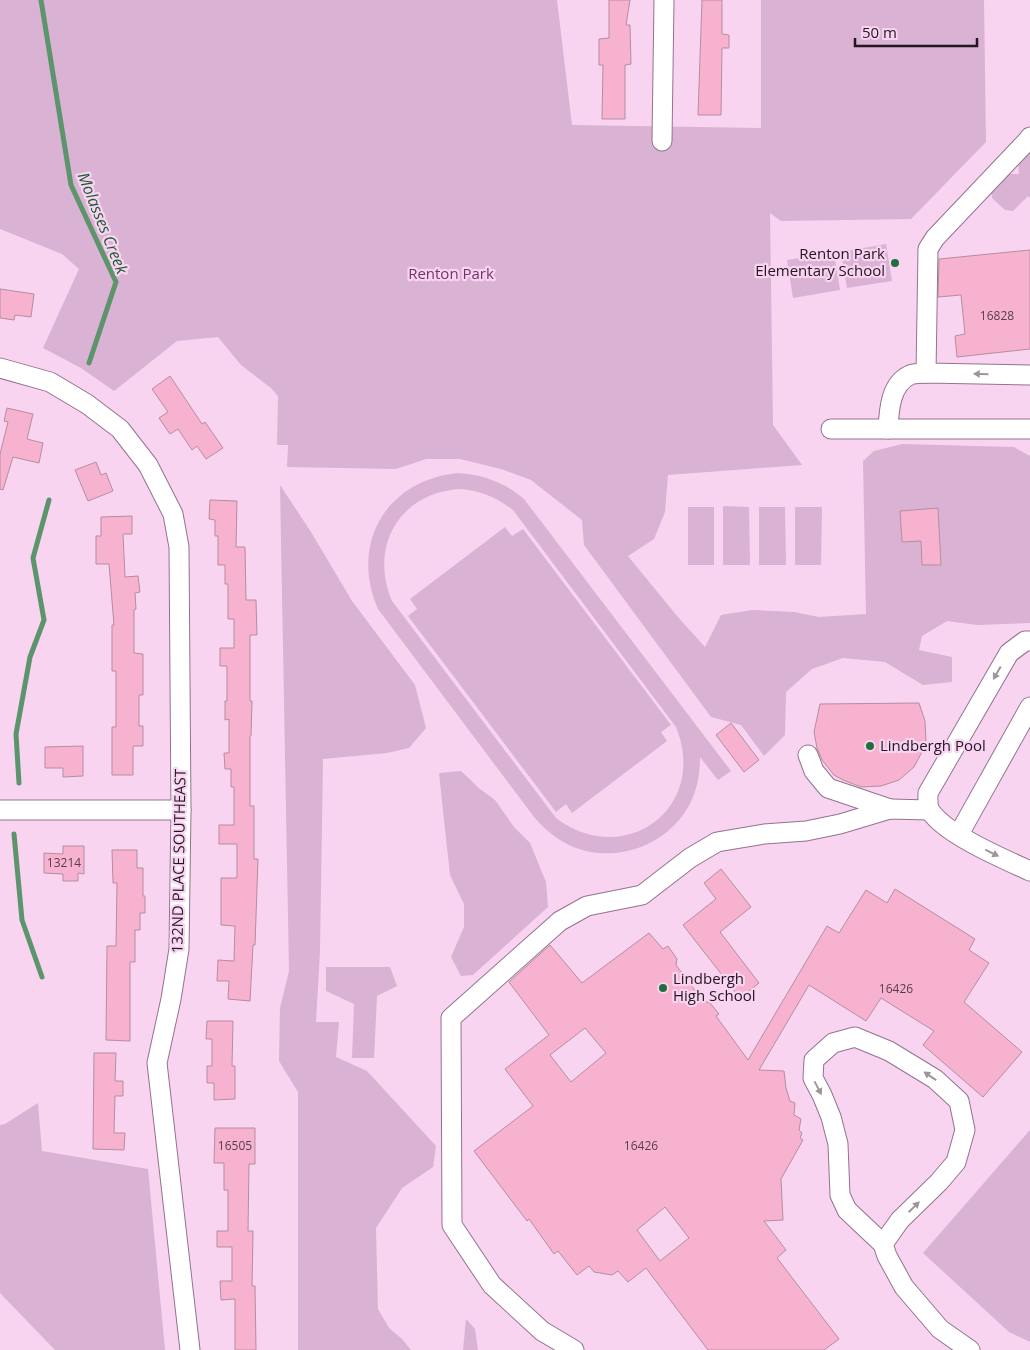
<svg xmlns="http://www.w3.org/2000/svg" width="1030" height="1350" font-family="'Open Sans',sans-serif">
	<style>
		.green { fill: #dab2d3; fill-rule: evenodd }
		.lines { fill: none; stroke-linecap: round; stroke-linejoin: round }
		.stream { stroke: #5c956b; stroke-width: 5 }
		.building { fill: #f6b2cf; stroke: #b68d9e; fill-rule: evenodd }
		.minor-casing { stroke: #93738e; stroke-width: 21 }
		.minor { stroke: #fff; stroke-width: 19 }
		.oneway { fill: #9c969b }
		.poi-dot { fill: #206d3d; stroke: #f8d4f1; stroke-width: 2 }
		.labels { text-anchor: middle; stroke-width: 4.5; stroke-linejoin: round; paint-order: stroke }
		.number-label { font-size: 12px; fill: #583d4c }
		.poi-label { font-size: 15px; fill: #231621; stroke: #f8d4f1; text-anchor: start }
		.park-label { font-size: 15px; fill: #73336c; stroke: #f8d4f1 }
		.street-label { font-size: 15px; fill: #231621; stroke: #f8d4f1 }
		.water-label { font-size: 16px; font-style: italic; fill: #1b5b32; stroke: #f8d4f1 }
	</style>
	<rect width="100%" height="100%" fill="#f8d4f1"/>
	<!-- green -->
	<g class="green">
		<path d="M0 0H557L572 125 761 128V0H984L986 142 911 219 781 221 770 213 773 425 802 465 668 475 665 512 654 539 628 556 677 616 705 647 721 615 752 610 794 612 819 617 866 614 863 461 874 451 902 444 1014 447 1030 456V623L977 625 947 621 922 636 919 650 952 657V682L923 685 885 662 843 658 812 669 786 692 785 735 764 756 741 725 711 717 584 545 582 520 531 480 501 469 460 459H426L396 469 287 467 288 445H277L278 396 271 388 241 365 218 337 177 341 114 391 81 368 43 348 79 269 62 254 0 229Z"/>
		<path d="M1030 148V198L1028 196 1013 211 1005 210 992 198 991 189 1006 174H1019L1018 161Z"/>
		<path d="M886 244 892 281 847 288 841 252Z"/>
		<path d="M834 253 840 290 793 298 787 260Z"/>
		<path d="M458 473C484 475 504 482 524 499L731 771 718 780 700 757C700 777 696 796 685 812 658 853 598 867 557 838 548 832 541 825 534 817L378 609C349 543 387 480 458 473ZM458 489C480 490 496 497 513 510L676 727C709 808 625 870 556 818L392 601C369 547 399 494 458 489Z"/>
		<path d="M280 485 311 532 352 601 415 685 426 728 409 748 387 753 323 759 320 951 316 1022H339L336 1057 367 1071 436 1146 433 1167 402 1188 376 1228 378 1309 389 1328 402 1339 411 1350H298V1092L279 1061 280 1008 289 971Z"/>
		<path d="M723 506 749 507 750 565H723Z"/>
		<rect x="688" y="507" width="26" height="58"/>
		<path d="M759 507H785L786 565H759Z"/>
		<path d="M795 507H822L821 565H795Z"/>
		<path d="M505 527 512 536 523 529 671 725 661 732 667 741 572 813 566 804 556 812 408 616 417 609 410 599Z"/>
		<path d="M461 771 480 789 495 800 514 827 530 843 546 882 548 907 473 975 461 976 451 957 464 927V904L450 875 439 773Z"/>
		<path d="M326 967H390L397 986 377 996 374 1058H352L354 1004 326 991Z"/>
		<path d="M38 1103 42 1151 148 1169 165 1350H55L0 1293V1125L5 1124Z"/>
		<path d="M1030 1130V1342L1009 1332 923 1253Z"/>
		<path d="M466 1319 475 1329 478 1350H463Z"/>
	</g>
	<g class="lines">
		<!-- stream -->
		<g class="stream">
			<path d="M41 0 71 185 116 282 89 363"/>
			<path d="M19 783 16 734 30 657 44 620 33 558 49 500"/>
			<path d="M14 834 22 920 42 977"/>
		</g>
	</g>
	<!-- building -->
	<g class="building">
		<path d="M609 0H630L626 25H630L631 64 625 65V119H602L603 65H599V39L609 38Z"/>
		<path d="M702 0H722V34L729 35V48H722L721 115H698Z"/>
		<path d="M1030 250V349L957 357 955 336 965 334 961 295 938 297 939 259Z"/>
		<path d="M0 289 34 294 31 317 15 315 14 320 0 318Z"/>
		<path d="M170 376 202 424 205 422 223 448 206 459 197 446 192 450 178 429 170 434 159 418 168 412 152 389Z"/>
		<path d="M7 408 33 414 27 439 43 443 39 463 13 457 3 490 0 489V454L8 422 4 421Z"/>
		<path d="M96 462 101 475 106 473 113 491 88 501 75 470Z"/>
		<path d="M210 500 237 501 236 547H245L246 600H256L257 635H250V701H252L251 736H250V806H254V859H258L255 945H253L250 1001 228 999 229 981H217L218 960 234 961 235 926 221 925V878H237V844H219V825H234V787H231V769H225L224 753H229V719L225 720V701H227V666H220V648H234V619H228V584H225V565H218V536H215V520L209 519Z"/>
		<path d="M938 508 941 565H922L921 541 902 542 900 511Z"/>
		<path d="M132 516V534H123L125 577 138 576 140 592 135 593 136 609 134 610V653L143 654V695H139V726H143V746H133V775H112V727H116V671H112V625H114L109 564H96V536H101V517Z"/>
		<path d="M919 703 925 721 926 740 923 750 914 767 899 780 881 786 861 787 843 780 834 775 822 760 817 748 814 732 820 704Z"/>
		<path d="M731 723 759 760 744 772 716 735Z"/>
		<path d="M83 746V776L63 777V768H45V747Z"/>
		<path d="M63 846H84V874L78 873V881H63V874L44 873V853L63 854Z"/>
		<path d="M112 850H137V868H143V896H145V913H140V930H135V962H130V1041L106 1040 107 946H116L117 883H113Z"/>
		<path d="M721 869 751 907 720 932 759 983 740 998 683 925 716 899 704 883Z"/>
		<path d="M895 889 975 939 969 950 989 963 964 1002 1022 1052 983 1097 923 1045 934 1031 881 998 866 1021 809 985 759 1070 784 1071 786 1088 790 1101 795 1103 794 1115 801 1119 799 1130 802 1133 800 1138 803 1140 781 1179 783 1220 764 1221 786 1250 777 1258 839 1339 824 1350H708L646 1268 628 1282 618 1271 612 1275 594 1272 589 1266 577 1275 558 1251 554 1254 529 1219 527 1221 474 1151 533 1106 505 1069 549 1035 509 982 550 945 582 983 649 933 663 949 668 946 677 959 676 965 703 1001 710 1003 719 1014 716 1016 748 1060 827 926 839 933 866 890 887 903ZM585 1028 606 1053 571 1082 550 1055ZM665 1207 689 1238 660 1261 637 1230Z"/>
		<path d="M207 1021H233L232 1066H235V1099L214 1100V1083H207V1066H212V1039H206Z"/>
		<path d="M94 1053H116L115 1081H123V1096H115L114 1133H125L124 1150 93 1149Z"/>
		<path d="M215 1128H255V1164H249L248 1231H253L252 1286H255L256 1350H235V1299L221 1300 220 1281H232V1247H217V1231H228V1190H224V1163H214Z"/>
	</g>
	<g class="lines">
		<defs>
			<g id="minor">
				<path d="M662 141 664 0"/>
				<path d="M0 368 50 382 87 404 120 429 148 465 173 514 179 547 181 810 179 949 171 999 157 1063 190 1350"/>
				<path d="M926 373 928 249 935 238 1028 140 1030 137"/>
				<path d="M831 429H1030"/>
				<path d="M888 429C889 411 890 384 910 375 914 373 921 374 926 373L1030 375"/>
				<path d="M1030 641H1025L1009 653 928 793C928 799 927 807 931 812 947 835 1004 859 1030 871"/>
				<path d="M808 755 814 771 828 788 890 809"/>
				<path d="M0 810H181"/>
				<path d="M959 834 1030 707"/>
				<path d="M883 1244 900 1220 939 1182 956 1162 965 1130 959 1101 935 1079 889 1051 855 1037 833 1043 814 1060 813 1078 822 1095 831 1117 838 1144 840 1195 847 1210 883 1244 887 1256 904 1287 940 1329 970 1350"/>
				<path d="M574 1350 542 1331 492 1285 452 1225 451 1018 560 921 587 906 642 895 690 858 717 842 764 834 806 831 840 824 890 809 929 810"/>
			</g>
		</defs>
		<!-- minor casing -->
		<use href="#minor" class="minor-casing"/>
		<!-- minor -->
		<use href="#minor" class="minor"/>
	</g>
	<!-- one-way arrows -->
	<defs><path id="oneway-solid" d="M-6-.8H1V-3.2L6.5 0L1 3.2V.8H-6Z" transform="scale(1.25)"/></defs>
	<g class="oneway">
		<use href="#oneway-solid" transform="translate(981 374) rotate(-179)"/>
		<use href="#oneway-solid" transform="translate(997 673) rotate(120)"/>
		<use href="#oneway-solid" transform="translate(992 853) rotate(26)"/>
		<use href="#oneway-solid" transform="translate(930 1076) rotate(-146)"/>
		<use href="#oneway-solid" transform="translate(818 1088) rotate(62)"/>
		<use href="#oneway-solid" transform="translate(914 1207) rotate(-44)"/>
	</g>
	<!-- markers -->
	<g class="poi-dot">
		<circle cx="895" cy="263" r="5"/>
		<circle cx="870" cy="746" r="5"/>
		<circle cx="663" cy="988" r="5"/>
	</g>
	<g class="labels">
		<!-- number labels -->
		<g class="number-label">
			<text x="997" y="320">16828</text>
			<text x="64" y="867">13214</text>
			<text x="896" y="993">16426</text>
			<text x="235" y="1150">16505</text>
			<text x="641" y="1150">16426</text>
		</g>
		<!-- poi labels -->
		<g class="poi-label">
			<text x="885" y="259" text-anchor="end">Renton Park<tspan x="885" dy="17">Elementary School</tspan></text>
			<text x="880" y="751">Lindbergh Pool</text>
			<text x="673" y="984">Lindbergh<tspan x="673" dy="17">High School</tspan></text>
		</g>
		<!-- park labels -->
		<g class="park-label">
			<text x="451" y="279">Renton Park</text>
		</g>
		<!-- street labels -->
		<g class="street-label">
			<text transform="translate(179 861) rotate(-89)" y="5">132ND PLACE SOUTHEAST</text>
		</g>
		<!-- water labels -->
		<g class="water-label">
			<text transform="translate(103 223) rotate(68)" y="6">Molasses Creek</text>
		</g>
	</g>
	<!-- scale -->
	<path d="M855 38v8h122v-8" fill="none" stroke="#231621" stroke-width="2.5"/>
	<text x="862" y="38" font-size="15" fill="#231621" stroke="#f8d4f1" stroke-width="4" paint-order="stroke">50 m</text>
</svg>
